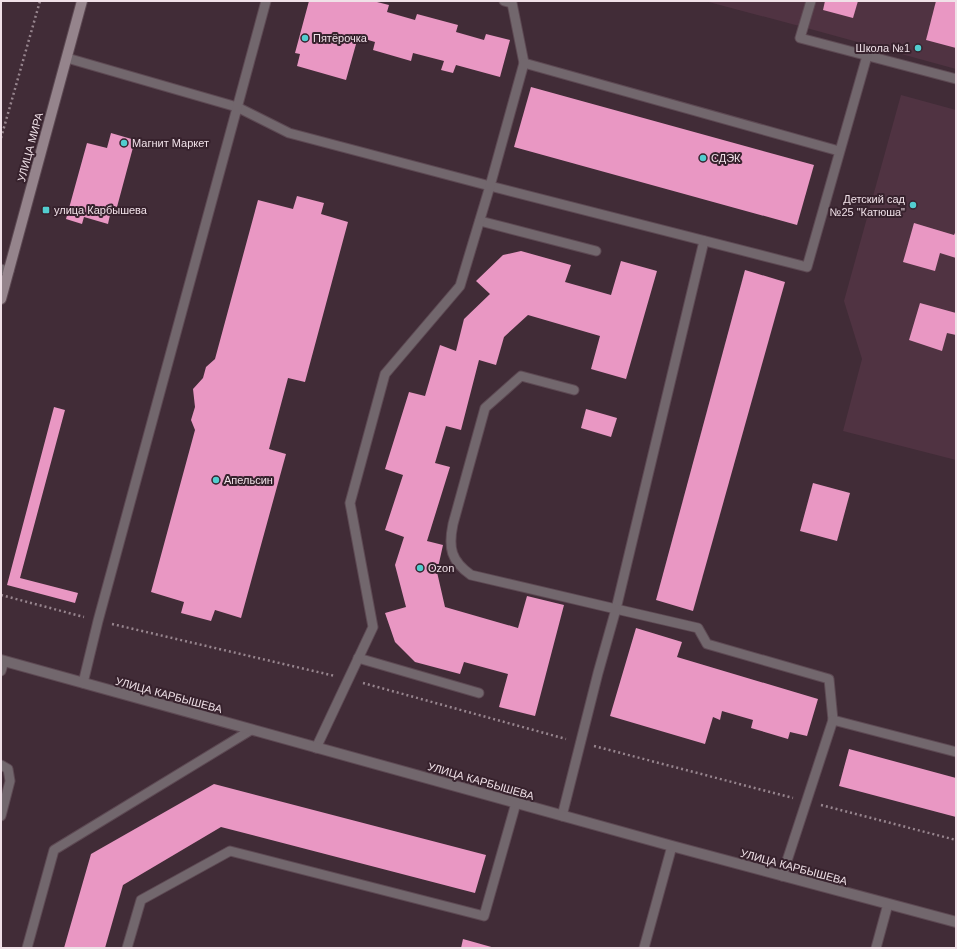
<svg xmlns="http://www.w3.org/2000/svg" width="957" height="949" font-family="Helvetica,sans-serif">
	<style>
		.built { fill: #503342 }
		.building { fill: #e997c3 }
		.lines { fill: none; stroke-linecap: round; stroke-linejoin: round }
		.service-casing { stroke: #5d4953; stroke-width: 11 }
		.tertiary-casing { stroke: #5d4953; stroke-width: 12 }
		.secondary-casing { stroke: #5d4953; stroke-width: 12 }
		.path { stroke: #97858e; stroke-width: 2.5; stroke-dasharray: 2 3; stroke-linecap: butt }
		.service { stroke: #72676d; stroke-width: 9 }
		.tertiary { stroke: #72676d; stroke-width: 10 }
		.secondary { stroke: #95848c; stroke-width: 10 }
		.poi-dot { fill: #52cdcf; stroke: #37222d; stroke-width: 1.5 }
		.labels { text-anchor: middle; stroke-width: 4; stroke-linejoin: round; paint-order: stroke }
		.poi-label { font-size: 11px; fill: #f0e1e8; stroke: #37222d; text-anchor: start }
		.street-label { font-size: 11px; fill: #f0e1e8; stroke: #37222d }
	</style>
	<rect width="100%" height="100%" fill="#412c37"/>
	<!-- built -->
	<g class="built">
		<path d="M705 1H956V69L803 27Z"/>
		<path d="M901 95 956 110V460L843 431 862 359 844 301Z"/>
	</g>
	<!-- building -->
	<g class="building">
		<path d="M309 1H373L389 5 387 12 415 20 417 14 458 25 456 32 484 40 486 34 510 40 500 77 456 65 453 73 441 70 444 61 413 53 411 61 373 50 375 42 358 37 346 80 297 66 300 54 295 53Z"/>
		<path d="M825 1H858L853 18 823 10Z"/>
		<path d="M936 1H956V48L926 40Z"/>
		<path d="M531 87 814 165 797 225 514 147Z"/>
		<path d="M111 133 135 140 117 207 112 206 108 224 84 217 82 224 66 219 87 143 107 148Z"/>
		<path d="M297 196 324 203 321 214 348 222 305 382 288 378 269 449 286 454 241 618 215 610 211 621 181 613 184 602 151 592 195 430 191 420 195 407 193 389 203 378 206 367 215 359 258 200 293 209Z"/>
		<path d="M914 223 954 235 956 231V258L940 253 935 271 903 262Z"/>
		<path d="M521 251 571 265 565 282 611 295 621 261 657 271 626 379 591 369 600 336 528 315 504 337 496 365 479 360 461 430 446 426 435 463 450 467 427 541 443 545 437 572 445 607 518 628 527 596 564 605 535 716 499 707 508 674 464 662 460 674 415 662 395 642 385 613 406 607 395 565 404 537 385 530 403 475 385 469 409 392 425 396 440 345 456 351 464 319 490 294 476 281 503 255Z"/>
		<path d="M745 270 785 282 693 611 656 600Z"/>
		<path d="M920 303 956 313V335L947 333 942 351 909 340Z"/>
		<path d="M54 407 65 410 20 578 78 593 75 603 7 585Z"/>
		<path d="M586 409 617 418 611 437 581 428Z"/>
		<path d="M813 483 850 493 837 541 800 531Z"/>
		<path d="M636 628 682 642 677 657 818 699 807 736 790 732 788 739 751 728 753 720 722 711 720 720 713 717 705 744 610 716Z"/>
		<path d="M849 749 956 778V817L839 786Z"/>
		<path d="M214 784 486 855 475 893 221 827 123 885 105 948H64L91 854Z"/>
		<path d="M463 939 495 948H461Z"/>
	</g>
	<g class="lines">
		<defs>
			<g id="service">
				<path d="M504 1 512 3 524 63"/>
				<path d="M811 1 800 38 956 79"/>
				<path d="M67 58 237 107 289 133 490 186 807 267 867 56"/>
				<path d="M480 221 596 251"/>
				<path d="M704 241 616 609 698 628 707 644 829 679 833 720"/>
				<path d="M1 269 9 271"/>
				<path d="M358 658 479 693"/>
				<path d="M1 671 4 661"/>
				<path d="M83 683 98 621 266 1"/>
				<path d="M316 748 373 627 350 503 385 374 460 286 490 186 524 63 839 151"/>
				<path d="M1 765 8 769 10 781 1 816"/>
				<path d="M562 816 598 673 616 609 471 575C451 561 448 548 453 524L485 408 521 376 574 390"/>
				<path d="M782 876 833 720 956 752"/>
				<path d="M27 948 54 850 251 730"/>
				<path d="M127 948 141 900 230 851 484 916 516 803"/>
				<path d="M644 948 672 846"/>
				<path d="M876 948 888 904"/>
			</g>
			<path id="tertiary" d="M1 660 672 846 956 922"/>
			<path id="secondary" d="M1 299 82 1"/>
		</defs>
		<!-- service casing -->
		<use href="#service" class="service-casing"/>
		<!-- tertiary casing -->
		<use href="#tertiary" class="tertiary-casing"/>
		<!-- secondary casing -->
		<use href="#secondary" class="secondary-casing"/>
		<!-- path -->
		<g class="path">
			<path d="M1 138 40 1"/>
			<path d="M1 595 84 617"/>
			<path d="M112 624 335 676"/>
			<path d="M363 683 566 739"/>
			<path d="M594 746 793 798"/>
			<path d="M821 805 956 840"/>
		</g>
		<!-- service -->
		<use href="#service" class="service"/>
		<!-- tertiary -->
		<use href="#tertiary" class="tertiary"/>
		<!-- secondary -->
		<use href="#secondary" class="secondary"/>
	</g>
	<!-- markers -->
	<g class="poi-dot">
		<circle cx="305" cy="38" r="4"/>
		<circle cx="918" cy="48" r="4"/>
		<circle cx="124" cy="143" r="4"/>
		<circle cx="703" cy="158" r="4"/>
		<circle cx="913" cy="205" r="4"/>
		<rect x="42" y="206" width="8" height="8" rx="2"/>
		<circle cx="216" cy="480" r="4"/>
		<circle cx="420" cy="568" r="4"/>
	</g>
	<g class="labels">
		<!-- poi labels -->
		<g class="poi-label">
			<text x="313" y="42">Пятёрочка</text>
			<text x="910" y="52" text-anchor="end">Школа №1</text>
			<text x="132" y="147">Магнит Маркет</text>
			<text x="711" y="162">СДЭК</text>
			<text x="905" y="203" text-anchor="end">Детский сад<tspan x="905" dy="13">№25 "Катюша"</tspan></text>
			<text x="54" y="214">улица Карбышева</text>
			<text x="224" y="484">Апельсин</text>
			<text x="428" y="572">Ozon</text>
		</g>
		<!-- street labels -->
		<g class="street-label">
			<text transform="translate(30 147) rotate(-75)" y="4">УЛИЦА МИРА</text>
			<text transform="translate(169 695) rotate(15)" y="4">УЛИЦА КАРБЫШЕВА</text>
			<text transform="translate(481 781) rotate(16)" y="4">УЛИЦА КАРБЫШЕВА</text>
			<text transform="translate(794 867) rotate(15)" y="4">УЛИЦА КАРБЫШЕВА</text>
		</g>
	</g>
	<!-- border -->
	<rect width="957" height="949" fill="none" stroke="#f0e1e8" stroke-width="4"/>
</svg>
